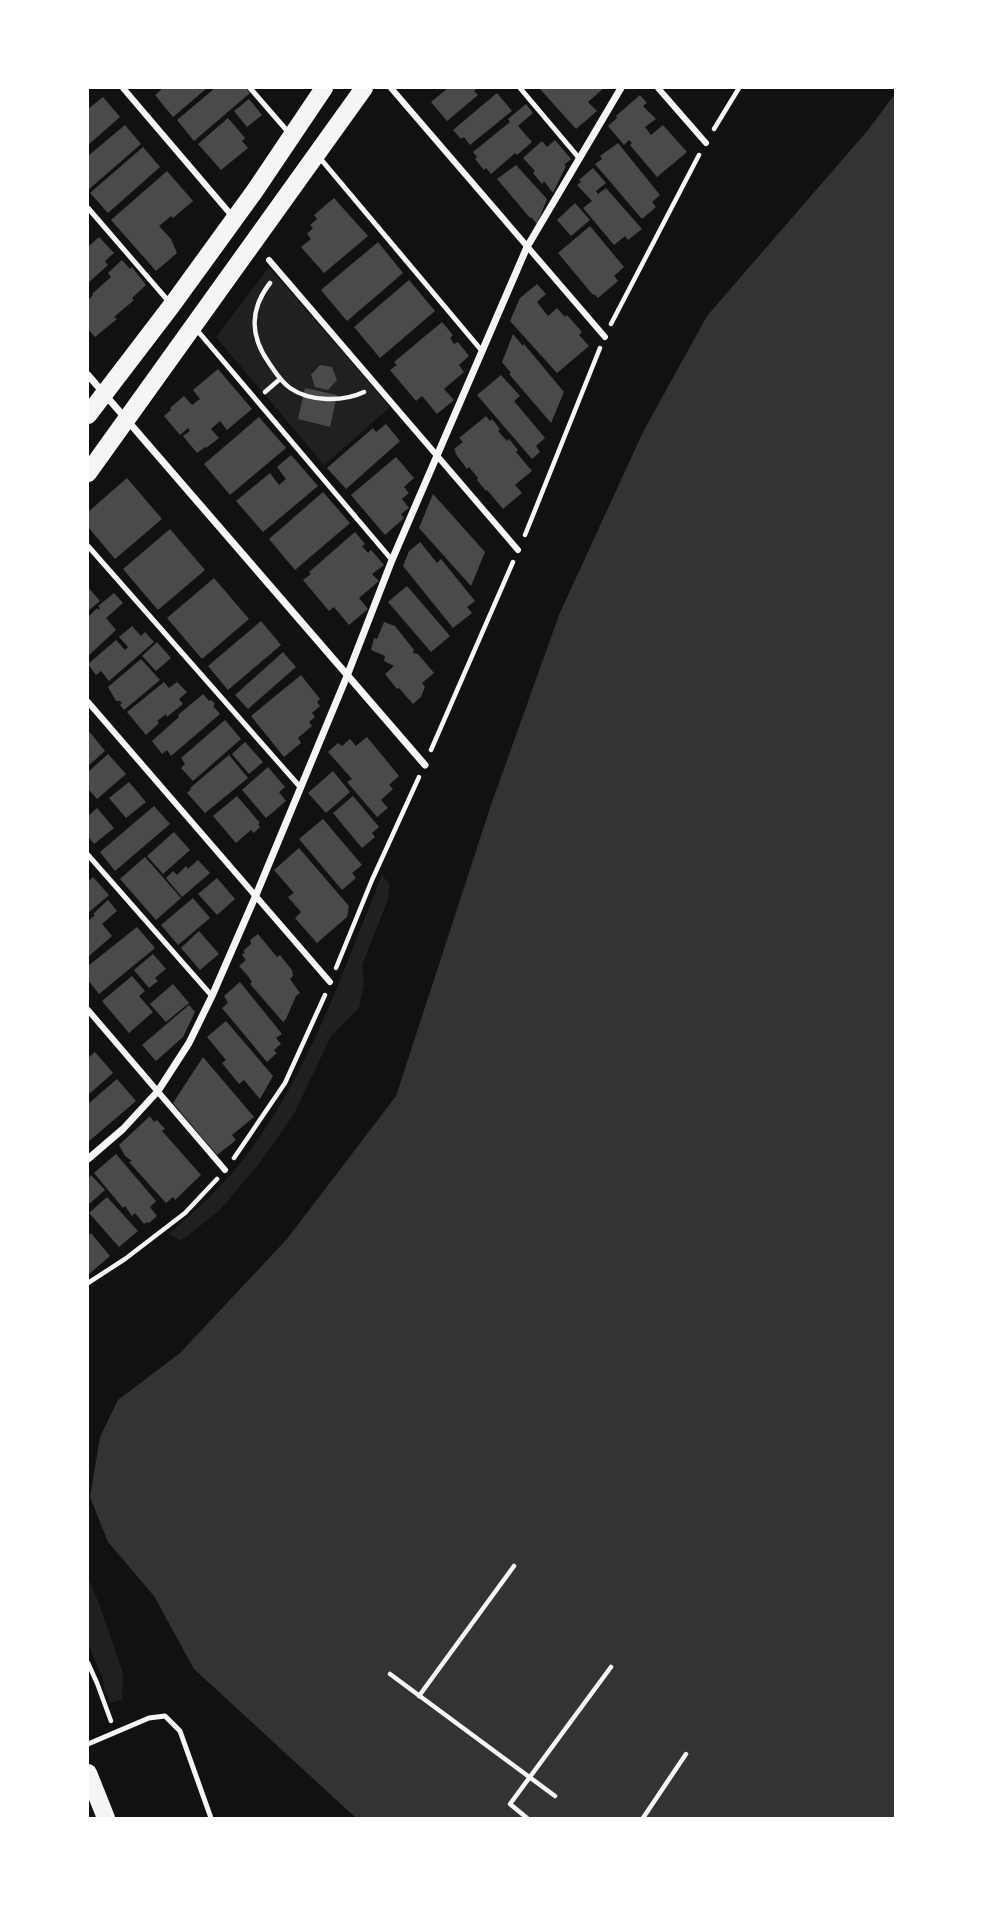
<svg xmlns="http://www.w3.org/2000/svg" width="983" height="1906" font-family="'Work Sans',sans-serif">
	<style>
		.green { fill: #202020 }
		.water { fill: #333 }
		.building { fill: #4a4a4a }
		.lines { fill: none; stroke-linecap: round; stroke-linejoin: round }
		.path { stroke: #f5f5f5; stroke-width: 4.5 }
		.service { stroke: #f5f5f5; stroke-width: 5 }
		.pedestrian { stroke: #f5f5f5; stroke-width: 6 }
		.minor { stroke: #f5f5f5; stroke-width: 7 }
		.primary { stroke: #f5f5f5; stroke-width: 18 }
	</style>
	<rect width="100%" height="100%" fill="#111"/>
	<!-- green -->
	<g class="green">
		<path d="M269 267 390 407 324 465 216 337Z"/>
		<path d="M382 875 390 885 387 902 362 965 364 984 359 1008 331 1036 294 1114 261 1161 220 1210 181 1241 169 1234C200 1207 230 1179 254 1145 312 1064 345 966 382 875Z"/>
		<path d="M88 1578 98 1601 123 1673 122 1700 109 1703 108 1696 105 1694 103 1679 88 1644Z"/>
	</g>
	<!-- water -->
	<path class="water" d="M895 94V1818H356L194 1669 154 1596 108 1542 90 1497 100 1437 118 1400 180 1353 287 1239 396 1096 491 805 559 615 643 432 707 316 868 130Z"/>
	<!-- building -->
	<g class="building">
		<path d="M163 88H207L173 117 155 95Z"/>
		<path d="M215 88H246L250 93 194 141 177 120Z"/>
		<path d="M448 88H478L474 91 478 95 447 121 431 102Z"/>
		<path d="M542 88H604L588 102 597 111 576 129 540 89Z"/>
		<path d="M497 93 512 111 470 145 464 137 461 139 453 130Z"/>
		<path d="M640 95 647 103 643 106 656 119 645 127 651 135 663 125 687 152 657 177 630 145 632 143 629 140 624 145 608 126 617 118 616 116Z"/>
		<path d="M103 97 120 117 88 145V109Z"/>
		<path d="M249 99 262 115 247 127 234 111Z"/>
		<path d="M526 104 533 113 518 126 532 142 517 155 515 153 491 174 486 168 484 170 475 159 477 157 473 152 510 122 508 119Z"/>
		<path d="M228 118 245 138 242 141 248 148 221 170 198 144Z"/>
		<path d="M125 125 141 144 88 190V156Z"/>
		<path d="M555 140 571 159 564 165 566 166 553 193 544 181 542 184 533 173 535 171 523 158 542 141 547 147Z"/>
		<path d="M618 143 660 195 652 202 656 207 642 219 595 164 602 159 600 156Z"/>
		<path d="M143 147 160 167 108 213 90 193Z"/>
		<path d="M516 165 547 199 537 224 531 217 530 218 497 179Z"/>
		<path d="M593 168 606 183 596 191 598 194 606 188 642 229 628 240 625 236 614 245 583 208 592 201 577 185 581 182 579 180Z"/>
		<path d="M167 171 193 201 173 218 171 216 159 226 171 239 177 253 156 271 111 220Z"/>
		<path d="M334 198 368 236 324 273 301 247 311 239 307 234 313 228 310 225 317 219 314 215Z"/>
		<path d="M575 203 590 220 571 236 557 220Z"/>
		<path d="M590 226 624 267 614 276 618 281 598 298 594 294 593 295 558 253Z"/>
		<path d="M99 237 114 253 105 261 108 265 88 283V247Z"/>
		<path d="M378 242 403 273 347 321 321 290Z"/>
		<path d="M122 260 130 269 132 267 146 285 132 298 134 300 114 317 117 319 95 337 88 329V300L93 295 92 294 111 277 108 273Z"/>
		<path d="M409 280 435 311 380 358 354 327Z"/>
		<path d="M537 284 546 294 537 302 548 316 557 308 565 317 567 315 582 332 579 335 589 346 557 373 510 321 520 298Z"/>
		<path d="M442 322 453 335 450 338 454 344 458 342 469 356 459 365 464 372 444 389 454 400 437 414 422 396 416 401 390 370 397 365 394 362Z"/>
		<path d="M513 334 523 346 524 344 564 392 551 423 509 374 511 373 502 362Z"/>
		<path d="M320 365 332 367 337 380 328 390 315 387 311 375Z"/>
		<path d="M218 369 252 409 227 430 220 421 211 429 219 438 206 448 205 447 197 453 183 436 190 431 188 428 180 435 164 416 171 410 170 408 184 396 192 405 200 399 193 390Z"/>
		<path d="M501 375 520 396 514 401 545 438 536 446 540 452 532 459 477 395Z"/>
		<path d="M305 388 337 395 330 427 298 419Z"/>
		<path d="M486 416 490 421 492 419 500 429 498 431 507 441 509 439 518 450 516 452 532 471 515 485 522 493 503 509 487 490 486 491 477 480 478 478 469 467 467 469 455 453 456 452 454 449 463 442 459 438Z"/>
		<path d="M259 417 286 448 230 495 204 464Z"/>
		<path d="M386 424 400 441 346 489 327 468 373 428 376 432Z"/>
		<path d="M291 455 318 486 263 532 236 501 270 473 279 485 286 479 277 467Z"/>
		<path d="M396 457 414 478 404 487 409 493 402 499 409 508 401 514 404 518 385 535 351 495Z"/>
		<path d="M127 478 162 519 115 559 88 527V512Z"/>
		<path d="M323 492 350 523 295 570 269 539Z"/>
		<path d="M433 494 485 552 471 586 419 528Z"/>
		<path d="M170 529 205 570 158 610 123 569Z"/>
		<path d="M355 532 365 544 362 546 368 553 371 550 384 565 372 574 379 581 359 598 368 609 349 625 334 607 329 611 303 580 311 574 309 572Z"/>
		<path d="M420 542 437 563 441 559 475 601 467 607 472 613 453 628 403 566 409 551Z"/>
		<path d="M214 578 249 619 202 659 167 618Z"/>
		<path d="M407 586 450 636 431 652 388 602Z"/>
		<path d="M88 587 100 601 88 611Z"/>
		<path d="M114 593 123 603 106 618 116 630 88 656V617L97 608 98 610 100 608 98 606Z"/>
		<path d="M261 621 281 645 228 690 208 666Z"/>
		<path d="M384 622 395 626 414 650 413 653 418 654 434 673 422 683 425 687 421 697 413 704 399 688 397 689 385 674 394 666 384 661 385 656 371 650 374 638 377 639Z"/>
		<path d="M132 626 141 636 145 632 154 642 109 681 101 671 96 675 88 664 116 640 125 650 128 647 119 637Z"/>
		<path d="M157 642 171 658 156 671 142 656Z"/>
		<path d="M283 652 296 667 248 709 235 695Z"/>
		<path d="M141 659 160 680 124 710 120 705 122 703 120 701H116L108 687Z"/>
		<path d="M301 675 320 699 317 702 320 706 312 713 315 717 309 722 312 726 298 738 301 743 284 757 251 716Z"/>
		<path d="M164 682 169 688 177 682 187 692 179 699 183 704 167 717 166 714 157 721 159 723 146 735 127 712Z"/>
		<path d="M203 694 209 701 211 700 215 704 213 706 220 714 171 756 167 750 162 754 152 741 179 717 178 715Z"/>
		<path d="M225 720 241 739 193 781 181 768 185 764 181 758Z"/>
		<path d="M88 730 105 751 88 766Z"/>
		<path d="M367 737 399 776 389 785 393 789 381 800 388 808 377 817 347 782 352 779 328 752 338 743 342 746 350 739 356 746Z"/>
		<path d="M245 742 263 762 249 774 232 754Z"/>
		<path d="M108 754 126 774 97 799 88 789V772Z"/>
		<path d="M229 755 248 778 205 813 187 793 191 789 190 788Z"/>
		<path d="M268 767 285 787 279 792 286 801 266 818 242 790Z"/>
		<path d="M333 771 350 792 326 813 308 793Z"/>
		<path d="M129 782 146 802 126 818 109 798Z"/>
		<path d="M237 796 260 823 258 824 260 827 254 833 251 830 236 843 213 816Z"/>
		<path d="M353 796 379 827 372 833 375 837 362 848 333 813Z"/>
		<path d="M154 806 170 824 115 871 100 852Z"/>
		<path d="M97 808 114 828 94 844 88 836V816Z"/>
		<path d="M323 819 362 865 352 873 356 878 342 890 299 839Z"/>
		<path d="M174 832 190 850 163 874 147 856Z"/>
		<path d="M299 848 349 906 347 917 317 943 295 918 301 912 288 897 294 893 274 870Z"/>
		<path d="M145 857 181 898 156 920 120 879Z"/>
		<path d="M198 860 210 873 182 897 166 878 173 871 177 875 186 866 188 869Z"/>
		<path d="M93 877 109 895 88 913V882Z"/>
		<path d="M217 878 235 899 217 915 198 894Z"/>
		<path d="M193 898 210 918 178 945 161 925Z"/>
		<path d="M108 900 117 911 102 924 112 936 88 957V921L95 915 93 914Z"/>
		<path d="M137 927 155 948 99 994 88 980V966Z"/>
		<path d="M199 931 219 954 200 970 181 948Z"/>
		<path d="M258 934 277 957 280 955 292 970 293 976 290 979 300 993 296 996 286 1019 283 1022 250 984 252 982 248 976 239 966 246 960 242 955 245 952 243 951 251 944 250 940Z"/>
		<path d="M153 954 166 969 155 978 158 981 149 988 134 970Z"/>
		<path d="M132 976 145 991 139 996 153 1012 129 1033 102 1001Z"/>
		<path d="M240 982 282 1034 276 1038 281 1044 274 1050 277 1053 267 1062 222 1008 228 1003 224 996Z"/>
		<path d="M173 984 189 1003 166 1022 150 1004Z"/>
		<path d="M189 1005 195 1012 183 1037 156 1061 142 1045Z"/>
		<path d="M226 1021 273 1076 260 1099 244 1080 239 1084 222 1063 226 1060 207 1037Z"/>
		<path d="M95 1052 113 1073 88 1095V1058Z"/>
		<path d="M203 1057 254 1117 232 1135 236 1140 217 1155 173 1103Z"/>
		<path d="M117 1079 136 1101 88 1142V1104Z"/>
		<path d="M150 1116 154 1122 157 1120 165 1129 162 1131 201 1175 175 1200 173 1197 166 1203 129 1162 132 1161 125 1156 119 1145Z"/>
		<path d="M116 1154 156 1201 150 1207 157 1216 149 1223 147 1222 144 1224 135 1213 132 1216 125 1206 123 1208 94 1173Z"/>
		<path d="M91 1175 105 1190 88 1205V1179Z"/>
		<path d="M107 1197 138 1231 119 1247 89 1213Z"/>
		<path d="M91 1233 110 1256 88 1275V1236Z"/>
	</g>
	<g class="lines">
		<!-- path -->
		<g class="path">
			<path d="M714 129 739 88"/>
			<path d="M270 283C249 310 250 336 269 363 275 372 281 382 290 388 310 402 343 402 364 392"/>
			<path d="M611 324 699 155"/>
			<path d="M265 392 280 379"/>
			<path d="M525 535 600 348"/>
			<path d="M431 750 513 562"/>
			<path d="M336 968 372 880 419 777"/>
			<path d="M234 1158 285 1083 325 995"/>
			<path d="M88 1283 125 1259 185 1213 217 1179"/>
			<path d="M88 1663 97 1683 111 1721"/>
			<path d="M390 1674 555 1796"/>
			<path d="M419 1696 514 1566"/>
			<path d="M527 1818 510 1804 611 1667"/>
			<path d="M643 1818 686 1754"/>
		</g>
		<!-- service -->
		<g class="service">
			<path d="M250 88 289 133"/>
			<path d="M520 88 579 158"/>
			<path d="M319 157 482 351"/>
			<path d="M88 208 170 303"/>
			<path d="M196 329 392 560"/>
			<path d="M88 546 301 788"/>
			<path d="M88 855 212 996"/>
			<path d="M88 1744 149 1718 165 1716 180 1731 211 1818"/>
		</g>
		<!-- pedestrian -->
		<g class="pedestrian">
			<path d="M123 88 233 217"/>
			<path d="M391 88 605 337"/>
			<path d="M658 88 706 143"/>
			<path d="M269 260 518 550"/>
			<path d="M88 702 330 982"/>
			<path d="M88 1010 225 1170"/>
		</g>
		<!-- minor -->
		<g class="minor">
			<path d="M88 375 425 765"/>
			<path d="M88 1159 123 1129 158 1091 189 1043 212 996 256 895 347 676 392 560 527 247 621 88"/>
		</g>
		<!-- primary -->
		<g class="primary">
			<path d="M88 415 172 305 254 192 324 88"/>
			<path d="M88 473 364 88"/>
			<path d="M88 1773 106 1818"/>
		</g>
	</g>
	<!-- border -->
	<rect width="983" height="1906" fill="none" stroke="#ffffff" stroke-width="178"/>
</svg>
